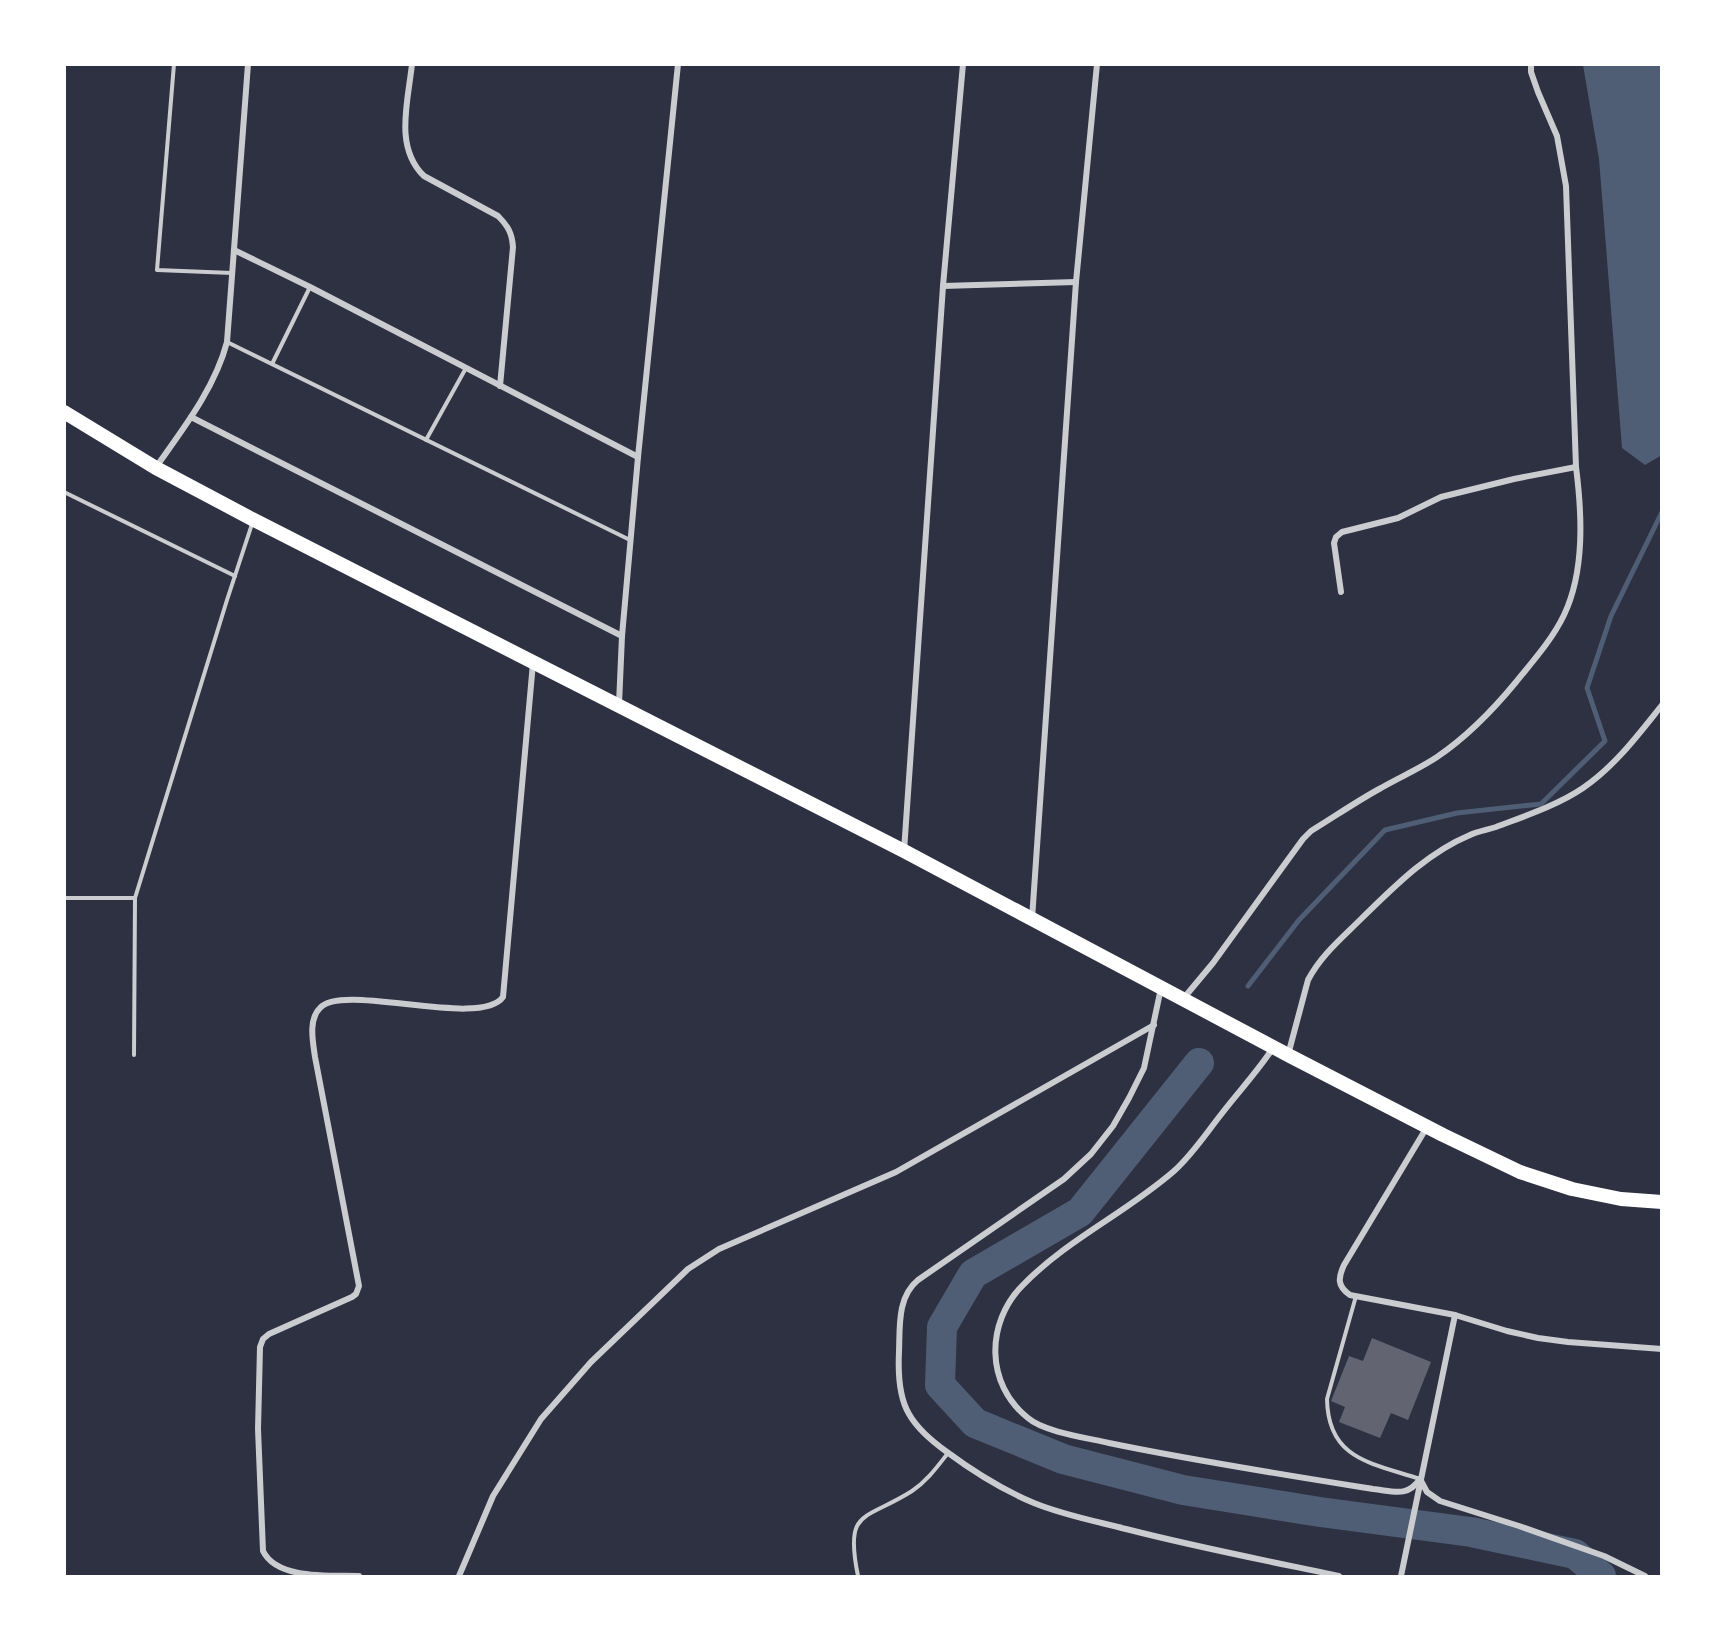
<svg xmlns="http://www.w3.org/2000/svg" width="1726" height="1641" font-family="'Fira Sans Condensed',sans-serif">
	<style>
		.water { fill: #4f5d75 }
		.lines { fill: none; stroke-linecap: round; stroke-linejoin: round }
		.stream { stroke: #4f5d75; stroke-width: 5 }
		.river { stroke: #4f5d75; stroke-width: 30 }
		.building { fill: #626471 }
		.service { stroke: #caccd0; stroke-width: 4 }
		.minor { stroke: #caccd0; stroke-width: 6 }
		.trunk { stroke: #fff; stroke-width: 14 }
	</style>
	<rect width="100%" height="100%" fill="#2d3142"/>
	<!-- water -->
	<path class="water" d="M1583 65H1661L1662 455 1645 465 1622 448 1599 159Z"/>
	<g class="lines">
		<!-- stream -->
		<path class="stream" d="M1248 986 1299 920 1385 830 1457 813 1541 804 1605 741 1587 688 1611 616 1662 512"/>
		<!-- river -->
		<path class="river" d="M1199 1063 1080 1212 973 1274 942 1327 940 1385 975 1423 1063 1459 1183 1490 1320 1512 1471 1532 1575 1554 1601 1576"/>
	</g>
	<!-- building -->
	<path class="building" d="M1372 1338 1431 1362 1408 1420 1391 1413 1380 1438 1339 1422 1345 1407 1331 1401 1349 1356 1363 1361Z"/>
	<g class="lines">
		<!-- service -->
		<g class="service">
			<path d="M174 64 157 270 232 273"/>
			<path d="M227 342 630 540"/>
			<path d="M272 364 310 287"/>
			<path d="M426 440 466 368"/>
			<path d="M64 492 235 576"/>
			<path d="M64 898H135L227 600 252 524"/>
			<path d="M134 1055 135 898"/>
			<path d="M1356 1296 1327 1399C1328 1460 1372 1463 1420 1479"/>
			<path d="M858 1576C844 1508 865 1521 912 1491 927 1481 937 1467 948 1453"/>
		</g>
		<!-- minor -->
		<g class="minor">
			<path d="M412 64C408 102 394 147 424 176L498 216C508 226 512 233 513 247L500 386"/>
			<path d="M234 250 310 287 638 457"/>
			<path d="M943 286 1076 282"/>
			<path d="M191 417 622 636"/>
			<path d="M156 467C183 429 215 388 227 342L248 64"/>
			<path d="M1341 592 1334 543 1336 537 1342 532 1398 518 1441 497 1514 479 1576 467"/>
			<path d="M619 704 622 636 638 457 678 64"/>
			<path d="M904 851 943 286 963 64"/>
			<path d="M1032 919 1076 282 1097 64"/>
			<path d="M1161 988 1144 1068 1129 1098 1113 1126 1091 1154 1064 1179 918 1280C897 1297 900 1327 899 1352 898 1372 899 1397 909 1414 918 1430 933 1442 947 1452 974 1472 1003 1490 1034 1503 1063 1515 1095 1521 1126 1529 1196 1547 1268 1561 1339 1576"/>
			<path d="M1183 999 1213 963 1303 839 1311 831C1334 817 1357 801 1381 788 1400 777 1419 769 1437 757 1468 736 1493 710 1516 682 1533 661 1552 640 1564 615 1585 571 1582 514 1576 467L1566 186 1557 136 1538 92 1531 72V64"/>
			<path d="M1273 1048C1258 1071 1240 1090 1223 1112 1207 1132 1193 1154 1174 1171 1126 1213 1066 1240 1022 1286 986 1323 985 1384 1028 1418 1044 1432 1088 1438 1109 1443 1196 1461 1285 1475 1373 1489 1393 1491 1407 1498 1420 1479L1427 1492 1440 1501 1519 1526 1604 1556 1645 1576"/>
			<path d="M1288 1055 1308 980C1321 955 1342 938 1362 918 1395 886 1427 853 1470 835 1478 831 1487 830 1496 827 1525 816 1558 805 1583 788 1615 766 1638 735 1662 705"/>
			<path d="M1427 1127 1344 1265C1338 1278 1337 1286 1350 1295L1455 1315 1507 1331 1538 1338 1568 1342 1662 1349"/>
			<path d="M359 1576C331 1575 277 1580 263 1551L258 1429 260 1347 263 1339 269 1334 352 1297 356 1294 359 1286 315 1057C313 1042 308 1020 320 1008 343 982 480 1029 503 997L533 663"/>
			<path d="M459 1576 493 1496 541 1419 591 1362 688 1269 719 1249 896 1172 1154 1025"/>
			<path d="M1401 1576 1455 1315"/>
		</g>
		<!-- trunk -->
		<path class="trunk" d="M64 412 156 468 254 520 904 851 1288 1055 1443 1135 1520 1172 1572 1189 1621 1199 1662 1202"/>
	</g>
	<!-- border -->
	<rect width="1726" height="1641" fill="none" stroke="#ffffff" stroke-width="132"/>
</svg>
